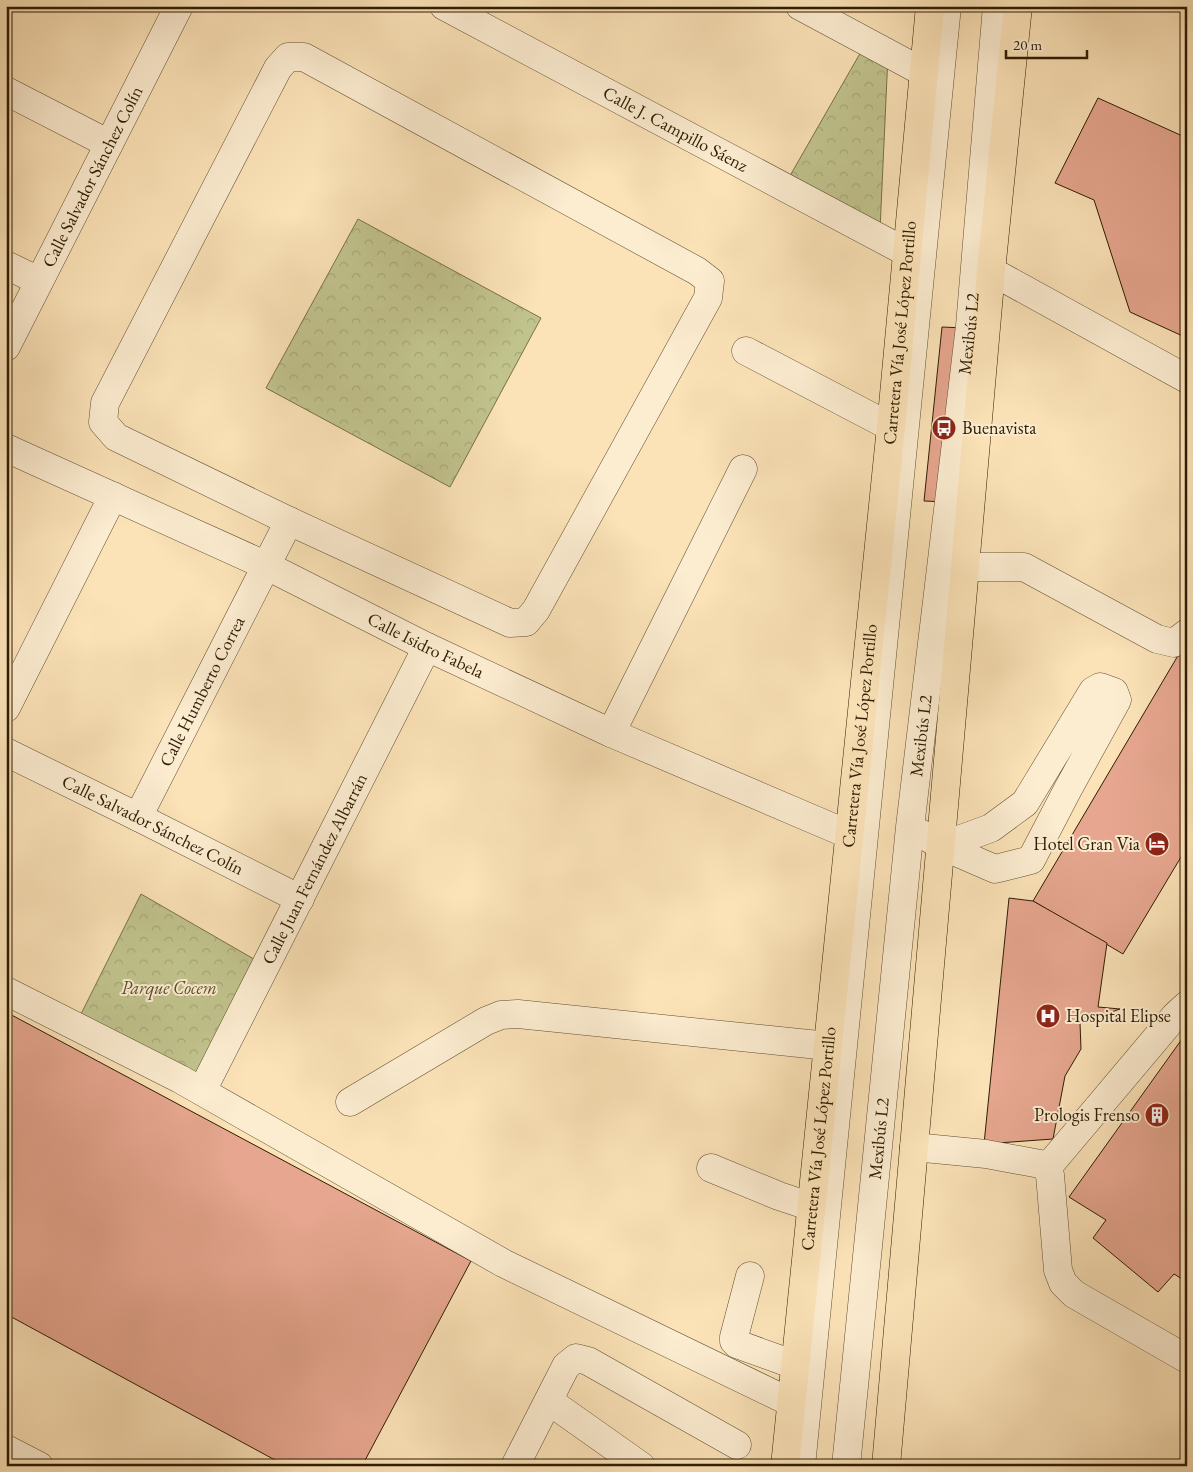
<svg xmlns="http://www.w3.org/2000/svg" width="1193" height="1472" font-family="'EB Garamond',serif">
	<style>
		.park { fill: url(#park-crowns); stroke: #787048 }
		.building { fill: #e6a68f; stroke: #2e1d03 }
		.lines { fill: none; stroke-linecap: round; stroke-linejoin: round }
		.minor-casing { stroke: #614e30; stroke-width: 29 }
		.major-casing { stroke: #2e1d03; stroke-width: 29 }
		.minor { stroke: #fcecd0; stroke-width: 28 }
		.major { stroke: #fbe2b7; stroke-width: 28 }
		.labels { text-anchor: middle; stroke-width: 4; stroke-linejoin: round; paint-order: stroke }
		.street-label { font-size: 18px; fill: #2e1d03; stroke: #fcecd0 }
		.poi-label { font-size: 18px; fill: #2e1d03; stroke: #fcecd0; text-anchor: start }
		.park-label { font-size: 18px; font-style: italic; fill: #5a4f2c; stroke: #fcecd0 }
	</style>
	<defs>
		<pattern id="park-crowns" width="20" height="18" patternUnits="userSpaceOnUse" patternTransform="scale(1.25)"><rect width="20" height="18" fill="#c1c38d"/><path d="M2 6a3 3 0 1 1 6 0M12 15a3 3 0 1 1 6 0" fill="none" stroke="#a6a778"/></pattern>
	</defs>
	<rect width="100%" height="100%" fill="#fbe2b7"/>
	<filter id="stains"><feTurbulence type="fractalNoise" baseFrequency=".004" numOctaves="4"/><feColorMatrix values="0 0 0 0 .2 0 0 0 0 .09 0 0 0 0 .02 0 0 0 .5 -.17"/></filter>
	<radialGradient id="worn" r=".72"><stop offset=".6" stop-color="#630" stop-opacity="0"/><stop offset="1" stop-color="#630" stop-opacity=".3"/></radialGradient>
	<!-- park -->
	<g class="park">
		<path d="M866 43 888 55 880 230 787 181Z"/>
		<path d="M358 219 541 318 450 487 266 388Z"/>
		<path d="M141 894 259 962 196 1081 78 1020Z"/>
	</g>
	<!-- building -->
	<g class="building">
		<path d="M1098 98 1187 138V338L1130 312 1094 200 1055 183Z"/>
		<path d="M942 327 964 328 947 502 924 501Z"/>
		<path d="M1186 642 1187 847 1123 954 1033 901Z"/>
		<path d="M1009 898 1033 901 1107 943 1098 1007 1120 1009 1080 1023 1081 1049 1065 1076 1053 1139 984 1144Z"/>
		<path d="M6 1012 471 1261 362 1466H286L6 1314Z"/>
		<path d="M1187 1032V1282L1174 1274 1158 1292 1093 1238 1106 1220 1069 1197Z"/>
	</g>
	<g class="lines">
		<defs>
			<g id="minor">
				<path id="s1" d="M444 6 908 253"/>
				<path d="M800 6 923 72"/>
				<path d="M288 57H304L697 271 710 281 708 298 536 610 526 622 510 623 289 521 116 437 103 422 105 403 278 68Z"/>
				<path d="M6 91 109 144"/>
				<path d="M6 265 39 281"/>
				<path d="M991 271 1187 379"/>
				<path id="s2" d="M6 347 179 6"/>
				<path d="M746 351 891 427"/>
				<path id="s3" d="M6 448 267 566 427 647 611 733 850 835"/>
				<path d="M965 567H1024L1157 639 1174 643 1187 633"/>
				<path d="M6 708 113 496"/>
				<path d="M611 733 743 469"/>
				<path id="s4" d="M6 752 138 817 300 899"/>
				<path id="s5" d="M138 817 289 521"/>
				<path d="M920 833 942 846 995 869 1031 860 1068 789 1117 700 1114 692 1100 687 1093 691 1025 803 991 828 942 846"/>
				<path d="M6 991 180 1079 503 1263 792 1403"/>
				<path id="s6" d="M202 1091 427 647"/>
				<path d="M350 1102 486 1021 501 1015 518 1014 828 1046"/>
				<path d="M914 1147 986 1154 1040 1164 1047 1168 1050 1175 1058 1270 1063 1283 1074 1294 1187 1359"/>
				<path d="M711 1168 779 1196 812 1207"/>
				<path d="M1047 1168 1175 1016 1187 1005"/>
				<path d="M750 1276 734 1337V1341L737 1344 795 1365"/>
				<path d="M549 1401 641 1466"/>
				<path d="M6 1449 39 1466"/>
				<path d="M515 1466 566 1366 576 1358 588 1361 737 1445"/>
				<path d="M801 1466 947 6"/>
				<path id="s7" d="M846 1466 910 827 970 326 997 6"/>
			</g>
			<g id="major">
				<path id="s8" d="M785 1466 891 427 930 6"/>
				<path d="M886 1466 991 271 1018 6"/>
			</g>
		</defs>
		<!-- minor casing -->
		<use href="#minor" class="minor-casing"/>
		<!-- major casing -->
		<use href="#major" class="major-casing"/>
		<!-- minor -->
		<use href="#minor" class="minor"/>
		<!-- major -->
		<use href="#major" class="major"/>
	</g>
	<!-- icons -->
	<defs>
		<symbol id="bus-disc" viewBox="-11 -11 22 22"><circle r="9.5" fill="#8f2418" stroke="#fcecd0"/><path d="M-5-6H5V4H4V6H2V4H-2V6H-4V4H-5ZM-3.5-4V0h7V-4ZM-3.5 1.2v1.5H-2V1.2ZM2 1.2v1.5H3.5V1.2Z" fill="#fff"/></symbol>
		<symbol id="hotel-disc" viewBox="-11 -11 22 22"><circle r="9.5" fill="#8f2418" stroke="#fcecd0"/><path d="M-6-4.5h1.5V1H6V5H4.5V3h-9V5H-6ZM-4 0a1.8 1.8 0 1 1 3.6 0ZM.5 0V-2.5h3Q6-2.5 6 0Z" fill="#fff"/></symbol>
		<symbol id="hospital-disc" viewBox="-11 -11 22 22"><circle r="9.5" fill="#8f2418" stroke="#fcecd0"/><path d="M-5-5h3v3.5h4V-5h3V5h-3V1.5h-4V5h-3Z" fill="#fff"/></symbol>
		<symbol id="building-disc" viewBox="-11 -11 22 22"><circle r="9.5" fill="#8f2418" stroke="#fcecd0"/><path d="M-4-6H4V6H1V3H-1V6H-4ZM-2.5-4.3h1.7v1.8h-1.7ZM.8-4.3h1.7v1.8H.8ZM-2.5-1h1.7V.8h-1.7ZM.8-1h1.7V.8H.8Z" fill="#fff"/></symbol>
	</defs>
	<g fill-rule="evenodd">
		<use href="#bus-disc" x="930" y="414" width="28" height="28"/>
		<use href="#hotel-disc" x="1143" y="830" width="28" height="28"/>
		<use href="#hospital-disc" x="1034" y="1002" width="28" height="28"/>
		<use href="#building-disc" x="1143" y="1101" width="28" height="28"/>
	</g>
	<g class="labels">
		<!-- street labels -->
		<g class="street-label">
			<text dy="6" stroke="none"><textPath href="#s1" startOffset="262">Calle J. Campillo Sáenz</textPath></text>
			<text dy="6" stroke="none"><textPath href="#s2" startOffset="191">Calle Salvador Sánchez Colín</textPath></text>
			<text dy="6" stroke="none"><textPath href="#s8" startOffset="1139">Carretera Vía José López Portillo</textPath></text>
			<text dy="6" stroke="none"><textPath href="#s7" startOffset="1139">Mexibús L2</textPath></text>
			<text dy="6" stroke="none"><textPath href="#s3" startOffset="464">Calle Isidro Fabela</textPath></text>
			<text dy="6" stroke="none"><textPath href="#s5" startOffset="141">Calle Humberto Correa</textPath></text>
			<text dy="6" stroke="none"><textPath href="#s8" startOffset="734">Carretera Vía José López Portillo</textPath></text>
			<text dy="6" stroke="none"><textPath href="#s7" startOffset="734">Mexibús L2</textPath></text>
			<text dy="6" stroke="none"><textPath href="#s4" startOffset="164">Calle Salvador Sánchez Colín</textPath></text>
			<text dy="6" stroke="none"><textPath href="#s6" startOffset="249">Calle Juan Fernández Albarrán</textPath></text>
			<text dy="6" stroke="none"><textPath href="#s8" startOffset="329">Carretera Vía José López Portillo</textPath></text>
			<text dy="6" stroke="none"><textPath href="#s7" startOffset="329">Mexibús L2</textPath></text>
		</g>
		<!-- poi labels -->
		<g class="poi-label">
			<text x="962" y="434">Buenavista</text>
			<text x="1140" y="850" text-anchor="end">Hotel Gran Via</text>
			<text x="1066" y="1022">Hospital Elipse</text>
			<text x="1140" y="1121" text-anchor="end">Prologis Frenso</text>
		</g>
		<!-- park labels -->
		<g class="park-label">
			<text x="169" y="994">Parque Cocem</text>
		</g>
	</g>
	<!-- margin -->
	<rect width="1193" height="1472" fill="none" stroke="#fbe2b7" stroke-width="25"/>
	<rect x="8" y="8" width="1178" height="1457" fill="none" stroke="#2e1d03" stroke-width="2.5"/>
	<rect x="12" y="12" width="1168" height="1447" fill="none" stroke="#2e1d03"/>
	<!-- scale -->
	<path d="M1006 50v8h81v-8" fill="none" stroke="#2e1d03" stroke-width="2.5"/>
	<text x="1013" y="50" font-size="15" fill="#2e1d03" stroke="#fcecd0" stroke-width="4" paint-order="stroke">20 m</text>
	<rect width="100%" height="100%" filter="url(#stains)"/>
	<rect width="100%" height="100%" fill="url(#worn)"/>
</svg>
